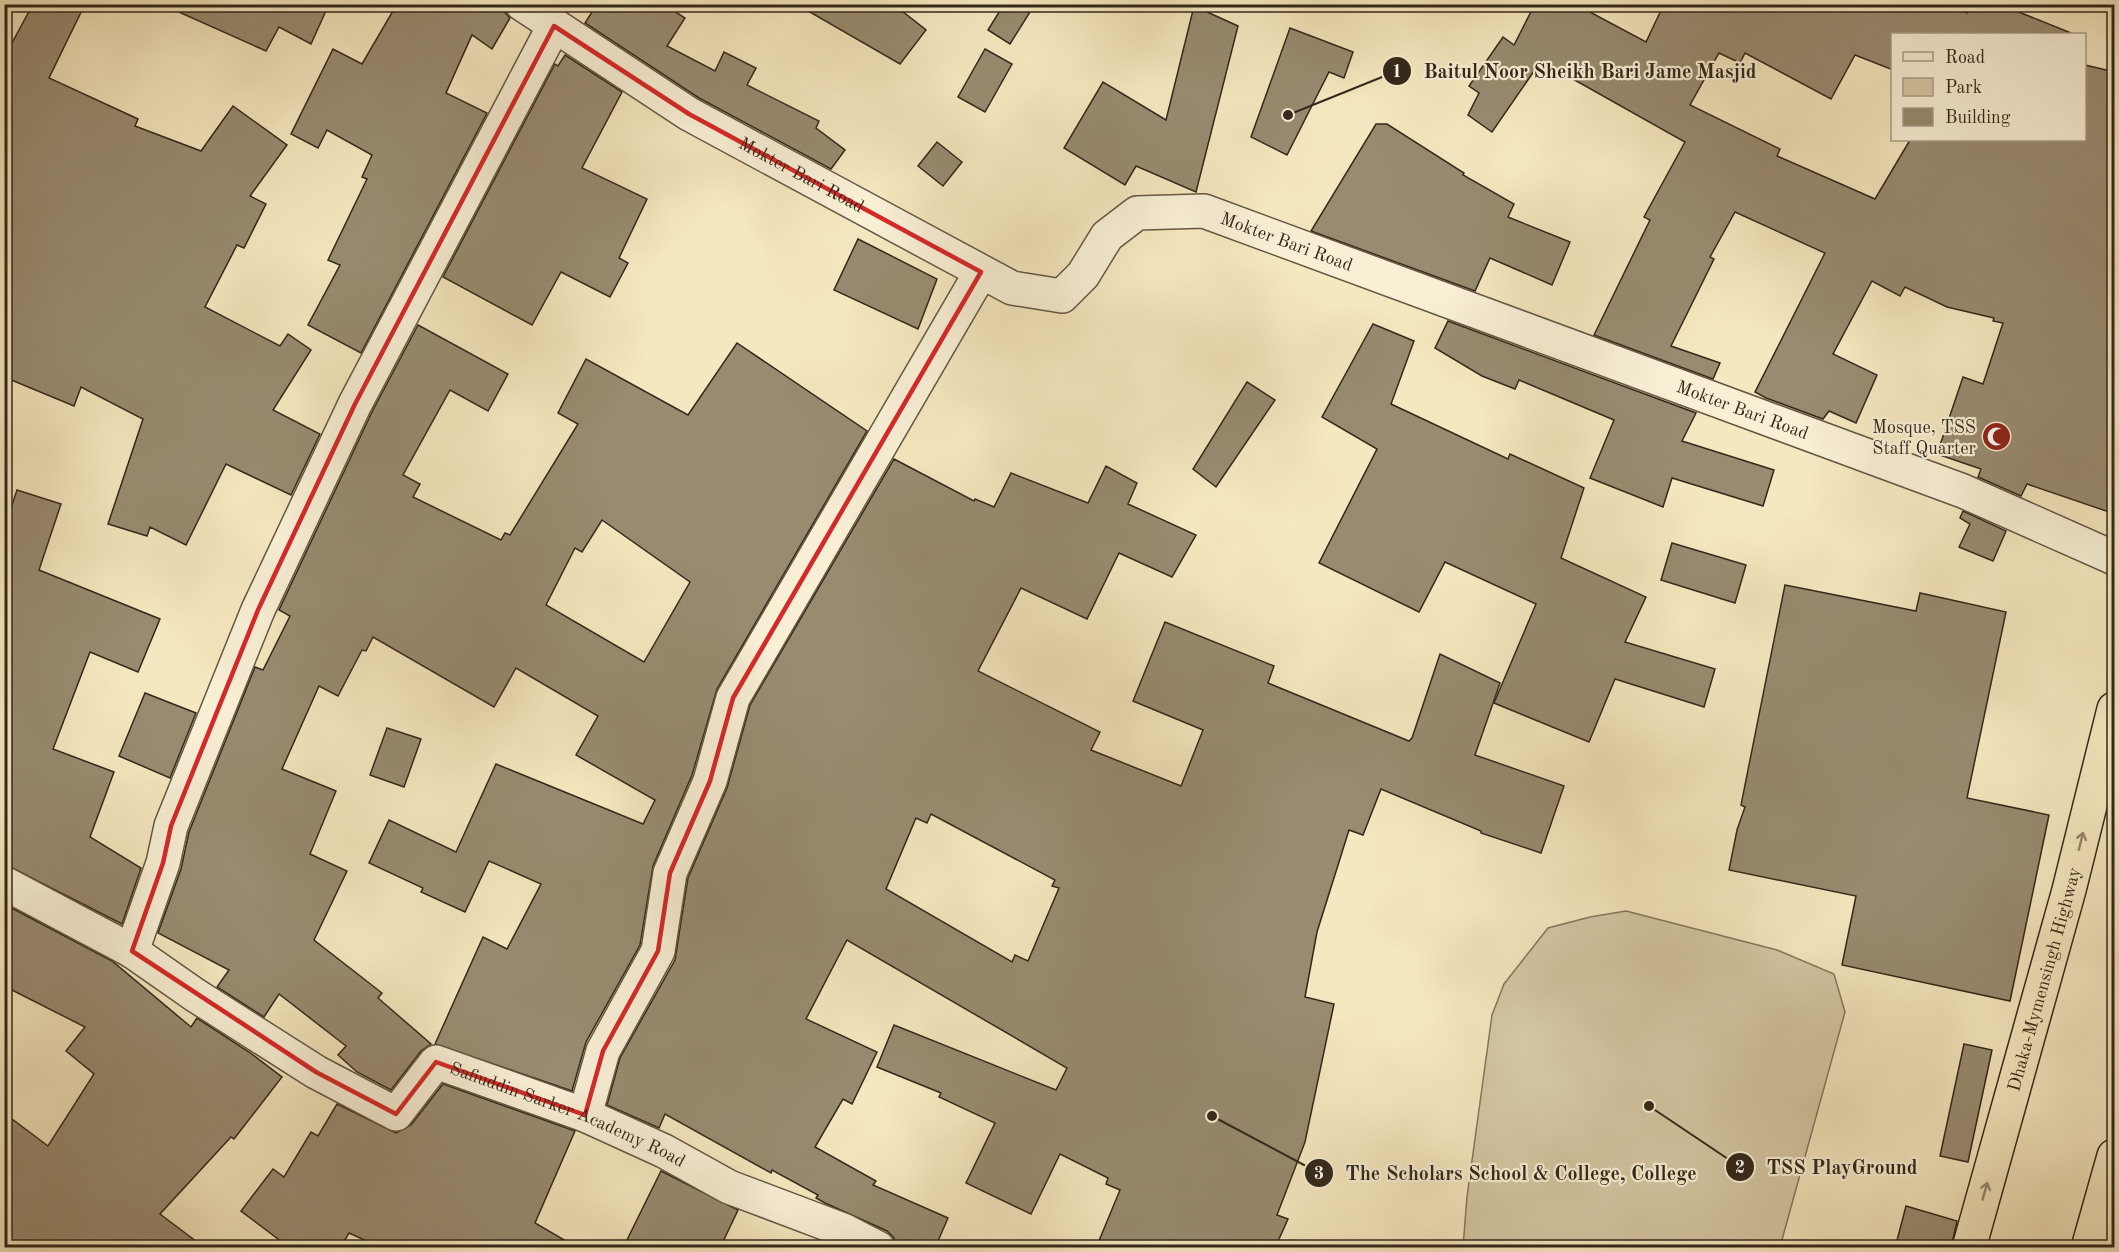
<svg xmlns="http://www.w3.org/2000/svg" width="2119" height="1252" font-family="'Old Standard TT',serif">
	<style>
		.green { fill: #d4c7a3; stroke: #84785e; stroke-width: 1.5 }
		.building { fill: #988b70; stroke: #33281a; stroke-width: 1.5; fill-rule: evenodd }
		.lines { fill: none; stroke-linecap: round; stroke-linejoin: round }
		.minor-casing { stroke: #645843; stroke-width: 36 }
		.highway-casing { stroke: #33281a; stroke-width: 36 }
		.minor { stroke: #f8efd5; stroke-width: 33 }
		.highway { stroke: #f5e7bf; stroke-width: 33 }
		.oneway { stroke: #94886c }
		.marked { fill: none; stroke: #d62828; stroke-width: 4.5; stroke-linejoin: round }
		.labels { text-anchor: middle; stroke-width: 4.5; stroke-linejoin: round; paint-order: stroke }
		.street-label { font-size: 18px; fill: #33281a; stroke: #f8efd5 }
		.poi-label { font-size: 18px; fill: #33281a; stroke: #f8efd5; text-anchor: end }
		.leader { fill: none; stroke: #33281a; stroke-width: 2 }
		.callout-dot { fill: #33281a; stroke: #f8efd5; stroke-width: 2 }
		.mark-label { font-size: 18px; text-anchor: middle; font-weight: bold; fill: #fff }
		.callout-label { font-size: 20px; text-anchor: middle; font-weight: bold; fill: #33281a; stroke: #f8efd5; stroke-width: 4.5; stroke-linejoin: round; paint-order: stroke }
	</style>
	<rect width="100%" height="100%" fill="#f5e7bf"/>
	<filter id="stains"><feTurbulence type="fractalNoise" baseFrequency=".00333" numOctaves="4"/><feColorMatrix values="0 0 0 0 .2 0 0 0 0 .09 0 0 0 0 .02 0 0 0 .5 -.17"/></filter>
	<radialGradient id="worn" r=".72"><stop offset=".6" stop-color="#630" stop-opacity="0"/><stop offset="1" stop-color="#630" stop-opacity=".3"/></radialGradient>
	<!-- green -->
	<path class="green" d="M1626 911 1777 950 1834 974 1845 1012 1780 1247H1463L1467 1197 1492 1015 1504 984 1548 928 1590 917Z"/>
	<!-- building -->
	<g class="building">
		<path d="M33 4H85L49 78 138 119 135 126 201 151 233 106 287 145 250 196 266 204 244 248 237 245 205 307 280 346 288 334 311 350 273 410 320 434 291 495 226 464 186 545 150 527 147 536 108 524 143 419 81 387 74 406 4 377V58Z"/>
		<path d="M161 4H329L311 44 279 27 266 51Z"/>
		<path d="M397 4H497L510 18 492 49 472 35 446 93 487 113 361 353 308 325 340 265 328 260 367 179 362 177 372 155 327 130 318 148 291 134 333 49 362 64Z"/>
		<path d="M597 4H663L685 18 667 46 715 71 724 52 756 68 747 85 819 121 816 128 845 150 831 169 699 98 585 23Z"/>
		<path d="M796 4H893L926 30 900 64Z"/>
		<path d="M1004 4H1035L1010 44 988 30Z"/>
		<path d="M1535 4H1575L1646 42 1664 4H1947L1967 13 1970 4H1999L2071 33 1893 34V70L1855 55 1831 99 1745 53 1740 63 1719 53 1690 105 1780 149 1777 156 1875 199 1910 140H2085V65L2115 72V514L2027 484 2021 496 1978 477 1981 469 1937 454 1963 377 1983 384 2003 323 1993 321 1994 318 1947 307 1905 287 1900 296 1872 281 1833 354 1877 375 1856 423 1829 411 1823 419 1766 398 1755 392 1825 253 1735 212 1710 257 1714 259 1671 346 1720 363 1713 379 1594 335 1650 220 1644 217 1685 142 1541 61 1492 132 1468 115 1479 93 1469 86 1503 37 1514 45Z"/>
		<path d="M1194 6 1238 26 1196 192 1136 166 1125 185 1064 148 1103 82 1166 120Z"/>
		<path d="M1290 28 1353 52 1344 78 1329 72 1287 155 1251 137Z"/>
		<path d="M985 49 1012 64 985 112 958 97Z"/>
		<path d="M565 55 622 92 582 168 647 199 619 258 628 263 610 297 561 272 532 325 443 277 555 64 558 66Z"/>
		<path d="M1376 124H1387L1464 173 1463 175 1514 204 1508 217 1570 242 1552 285 1490 258 1475 291 1311 231Z"/>
		<path d="M937 142 962 162 943 186 918 166Z"/>
		<path d="M858 239 937 279 918 329 834 290Z"/>
		<path d="M1448 321 1696 413 1682 441 1774 470 1763 506 1672 478 1663 507 1590 478 1614 420 1519 380 1515 389 1482 376 1435 348Z"/>
		<path d="M1373 324 1414 341 1391 404 1508 459 1510 454 1584 488 1561 558 1646 597 1625 642 1715 669 1704 707 1615 679 1589 742 1494 703 1536 604 1445 562 1419 612 1319 563 1377 449 1322 417Z"/>
		<path d="M418 325 508 374 488 411 450 390 403 475 420 484 413 497 501 540 505 533 510 535 578 424 558 413 586 359 688 415 737 343 867 431 717 689 692 775 653 866 640 945 586 1042 572 1091 435 1044 483 937 507 949 541 884 489 861 465 912 421 892 423 888 369 863 389 820 456 852 496 764 643 824 655 800 576 755 598 716 516 668 494 707 373 637 366 651 362 650 338 696 319 686 282 769 336 791 310 854 347 871 314 940 382 993 378 998 431 1044 421 1051 391 1090 357 1072 338 1055 346 1046 279 994 264 1017 217 987 229 970 158 933 181 869 189 832 255 667 263 670 290 616 279 610 372 412ZM602 520 690 582 644 662 546 605 575 548 582 552Z"/>
		<path d="M1247 382 1275 400 1216 487 1193 469Z"/>
		<path d="M894 459 974 501 975 499 994 507 1011 473 1088 503 1106 466 1137 483 1128 504 1196 535 1172 577 1119 553 1087 619 1021 588 978 671 1100 732 1091 750 1181 786 1203 730 1133 701 1165 622 1274 666 1268 683 1409 741 1412 738 1440 654 1500 683 1475 755 1564 786 1541 853 1481 833V831L1381 789 1363 835 1349 830 1317 932 1305 997 1334 1004 1305 1142 1277 1215 1288 1219 1275 1248H1096L1120 1190 1106 1184 1108 1178 1060 1154 1031 1214 966 1183 995 1123 939 1097 941 1093 877 1067 894 1025 1056 1090 1067 1068 847 940 806 1019 877 1052 852 1104 843 1099 815 1147 876 1181 873 1185 948 1218 935 1248H897L894 1238 887 1231 825 1203 816 1198 818 1195 772 1170 771 1173 665 1114 659 1128 607 1105 620 1058 675 960 688 878 727 788 750 705ZM931 814 1055 880 1052 886 1059 888 1028 961 1015 955 1012 962 886 889 916 818 927 823Z"/>
		<path d="M17 490 61 504 39 570 160 619 138 672 90 652 53 749 114 772 90 837 141 868 122 924 4 864V529Z"/>
		<path d="M1963 511 2006 531 1993 561 1959 547 1970 524 1960 518Z"/>
		<path d="M1672 543 1746 565 1735 603 1661 580Z"/>
		<path d="M1785 585 1916 611 1920 593 2006 612 1967 798 2049 815 2010 1001 1842 965 1856 896 1729 870 1737 830 1745 807 1741 805Z"/>
		<path d="M145 693 196 713 170 778 119 756Z"/>
		<path d="M387 728 421 739 404 787 370 775Z"/>
		<path d="M4 904 112 961 191 1027 197 1018 249 1052 282 1077 234 1139 231 1137 160 1214 205 1248H20L4 1237V1113L48 1146 94 1074 66 1051 85 1027 4 986Z"/>
		<path d="M1964 1044 1992 1050 1968 1162 1940 1156Z"/>
		<path d="M443 1084 575 1131 535 1223 578 1248H382L349 1233 340 1248H290L241 1211 273 1169 284 1177 311 1132 318 1136 337 1104 396 1133 411 1125Z"/>
		<path d="M661 1171 738 1210 720 1248H623Z"/>
		<path d="M1906 1206 1957 1221 1951 1248H1895Z"/>
	</g>
	<g class="lines">
		<defs>
			<g id="minor">
				<path id="s1" d="M522 4 689 114 1012 288 1062 296 1083 275 1107 236 1137 213 1204 211 1963 491 2114 558"/>
				<path id="s2" d="M4 883 132 951 195 995 316 1072 396 1114 436 1062 585 1115 664 1151 729 1187 843 1230 878 1248"/>
				<path d="M132 951 163 863 171 826 258 610 355 404 554 26"/>
				<path d="M585 1115 603 1051 658 951 670 873 710 781 733 698 981 272"/>
			</g>
			<g id="highway">
				<path id="s3" d="M1969 1248 2069 890 2114 709"/>
				<path d="M2088 1248 2114 1156"/>
			</g>
		</defs>
		<!-- minor casing -->
		<use href="#minor" class="minor-casing"/>
		<!-- highway casing -->
		<use href="#highway" class="highway-casing"/>
		<!-- minor -->
		<use href="#minor" class="minor"/>
		<!-- highway -->
		<use href="#highway" class="highway"/>
	</g>
	<!-- one-way arrows -->
	<defs><path id="oneway-shaft" d="M-6 0H5M1.5-3L5.5 0L1.5 3" fill="none" stroke-width="1.6" stroke-linecap="round" stroke-linejoin="round" transform="scale(1.5)"/></defs>
	<g class="oneway">
		<use href="#oneway-shaft" transform="translate(2081 841) rotate(-76)"/>
		<use href="#oneway-shaft" transform="translate(1985 1191) rotate(-74)"/>
	</g>
	<!-- marked area -->
	<path class="marked" d="M554 26 689 114 981 272 733 698 710 781 670 873 658 951 603 1051 585 1115 436 1062 396 1114 316 1072 132 951 163 863 171 826 258 610 355 404Z"/>
	<!-- icons -->
	<defs>
		<symbol id="mosque-disc" viewBox="-11 -11 22 22"><circle r="9.5" fill="#8f2418" stroke="#f8efd5"/><path d="M3.5-4.9A6 6 0 1 0 3.5 4.9A5 5 0 1 1 3.5-4.9Z" fill="#fff"/></symbol>
	</defs>
	<g fill-rule="evenodd">
		<use href="#mosque-disc" x="1980" y="420" width="33" height="33"/>
	</g>
	<g class="labels">
		<!-- street labels -->
		<g class="street-label">
			<text dy="6" stroke="none"><textPath href="#s1" startOffset="328">Mokter Bari Road</textPath></text>
			<text dy="6" stroke="none"><textPath href="#s1" startOffset="886">Mokter Bari Road</textPath></text>
			<text dy="6" stroke="none"><textPath href="#s1" startOffset="1372">Mokter Bari Road</textPath></text>
			<text dy="6" stroke="none"><textPath href="#s3" startOffset="279">Dhaka-Mymensingh Highway</textPath></text>
			<text dy="6" stroke="none"><textPath href="#s2" startOffset="663">Safiuddin Sarker Academy Road</textPath></text>
		</g>
		<!-- poi labels -->
		<g class="poi-label">
			<text x="1976" y="433">Mosque, TSS<tspan x="1976" dy="21">Staff Quarter</tspan></text>
		</g>
	</g>
	<!-- callouts -->
	<path class="leader" d="M1288 115L1397 71M1649 1106L1740 1167M1212 1116L1319 1173"/>
	<g class="callout-dot">
		<circle cx="1288" cy="115" r="6"/>
		<circle cx="1649" cy="1106" r="6"/>
		<circle cx="1212" cy="1116" r="6"/>
		<circle cx="1397" cy="71" r="15"/>
		<circle cx="1740" cy="1167" r="15"/>
		<circle cx="1319" cy="1173" r="15"/>
	</g>
	<g class="mark-label">
		<text x="1397" y="77">1</text>
		<text x="1740" y="1173">2</text>
		<text x="1319" y="1179">3</text>
	</g>
	<g class="callout-label">
		<text x="1590" y="78">Baitul Noor Sheikh Bari Jame Masjid</text>
		<text x="1842" y="1174">TSS PlayGround</text>
		<text x="1521" y="1180">The Scholars School &amp; College, College</text>
	</g>
	<!-- margin -->
	<rect width="2119" height="1252" fill="none" stroke="#f5e7bf" stroke-width="24"/>
	<rect x="6" y="6" width="2107" height="1240" fill="none" stroke="#33281a" stroke-width="3"/>
	<rect x="12" y="12" width="2095" height="1228" fill="none" stroke="#33281a" stroke-width="1.5"/>
	<!-- legend -->
	<rect x="1891" y="33" width="195" height="108" fill="#f8efd5" stroke="#a99f8a" stroke-width="1.5"/>
	<rect x="1903" y="52" width="30" height="9" fill="#f8efd5" stroke="#a99f8a" stroke-width="1.5"/>
	<text x="1945" y="63" font-size="18" fill="#33281a">Road</text>
	<rect x="1903" y="78" width="30" height="18" fill="#d4c7a3" stroke="#a99f8a" stroke-width="1.5"/>
	<text x="1945" y="93" font-size="18" fill="#33281a">Park</text>
	<rect x="1903" y="108" width="30" height="18" fill="#988b70" stroke="#a99f8a" stroke-width="1.5"/>
	<text x="1945" y="123" font-size="18" fill="#33281a">Building</text>
	<rect width="100%" height="100%" filter="url(#stains)"/>
	<rect width="100%" height="100%" fill="url(#worn)"/>
</svg>
